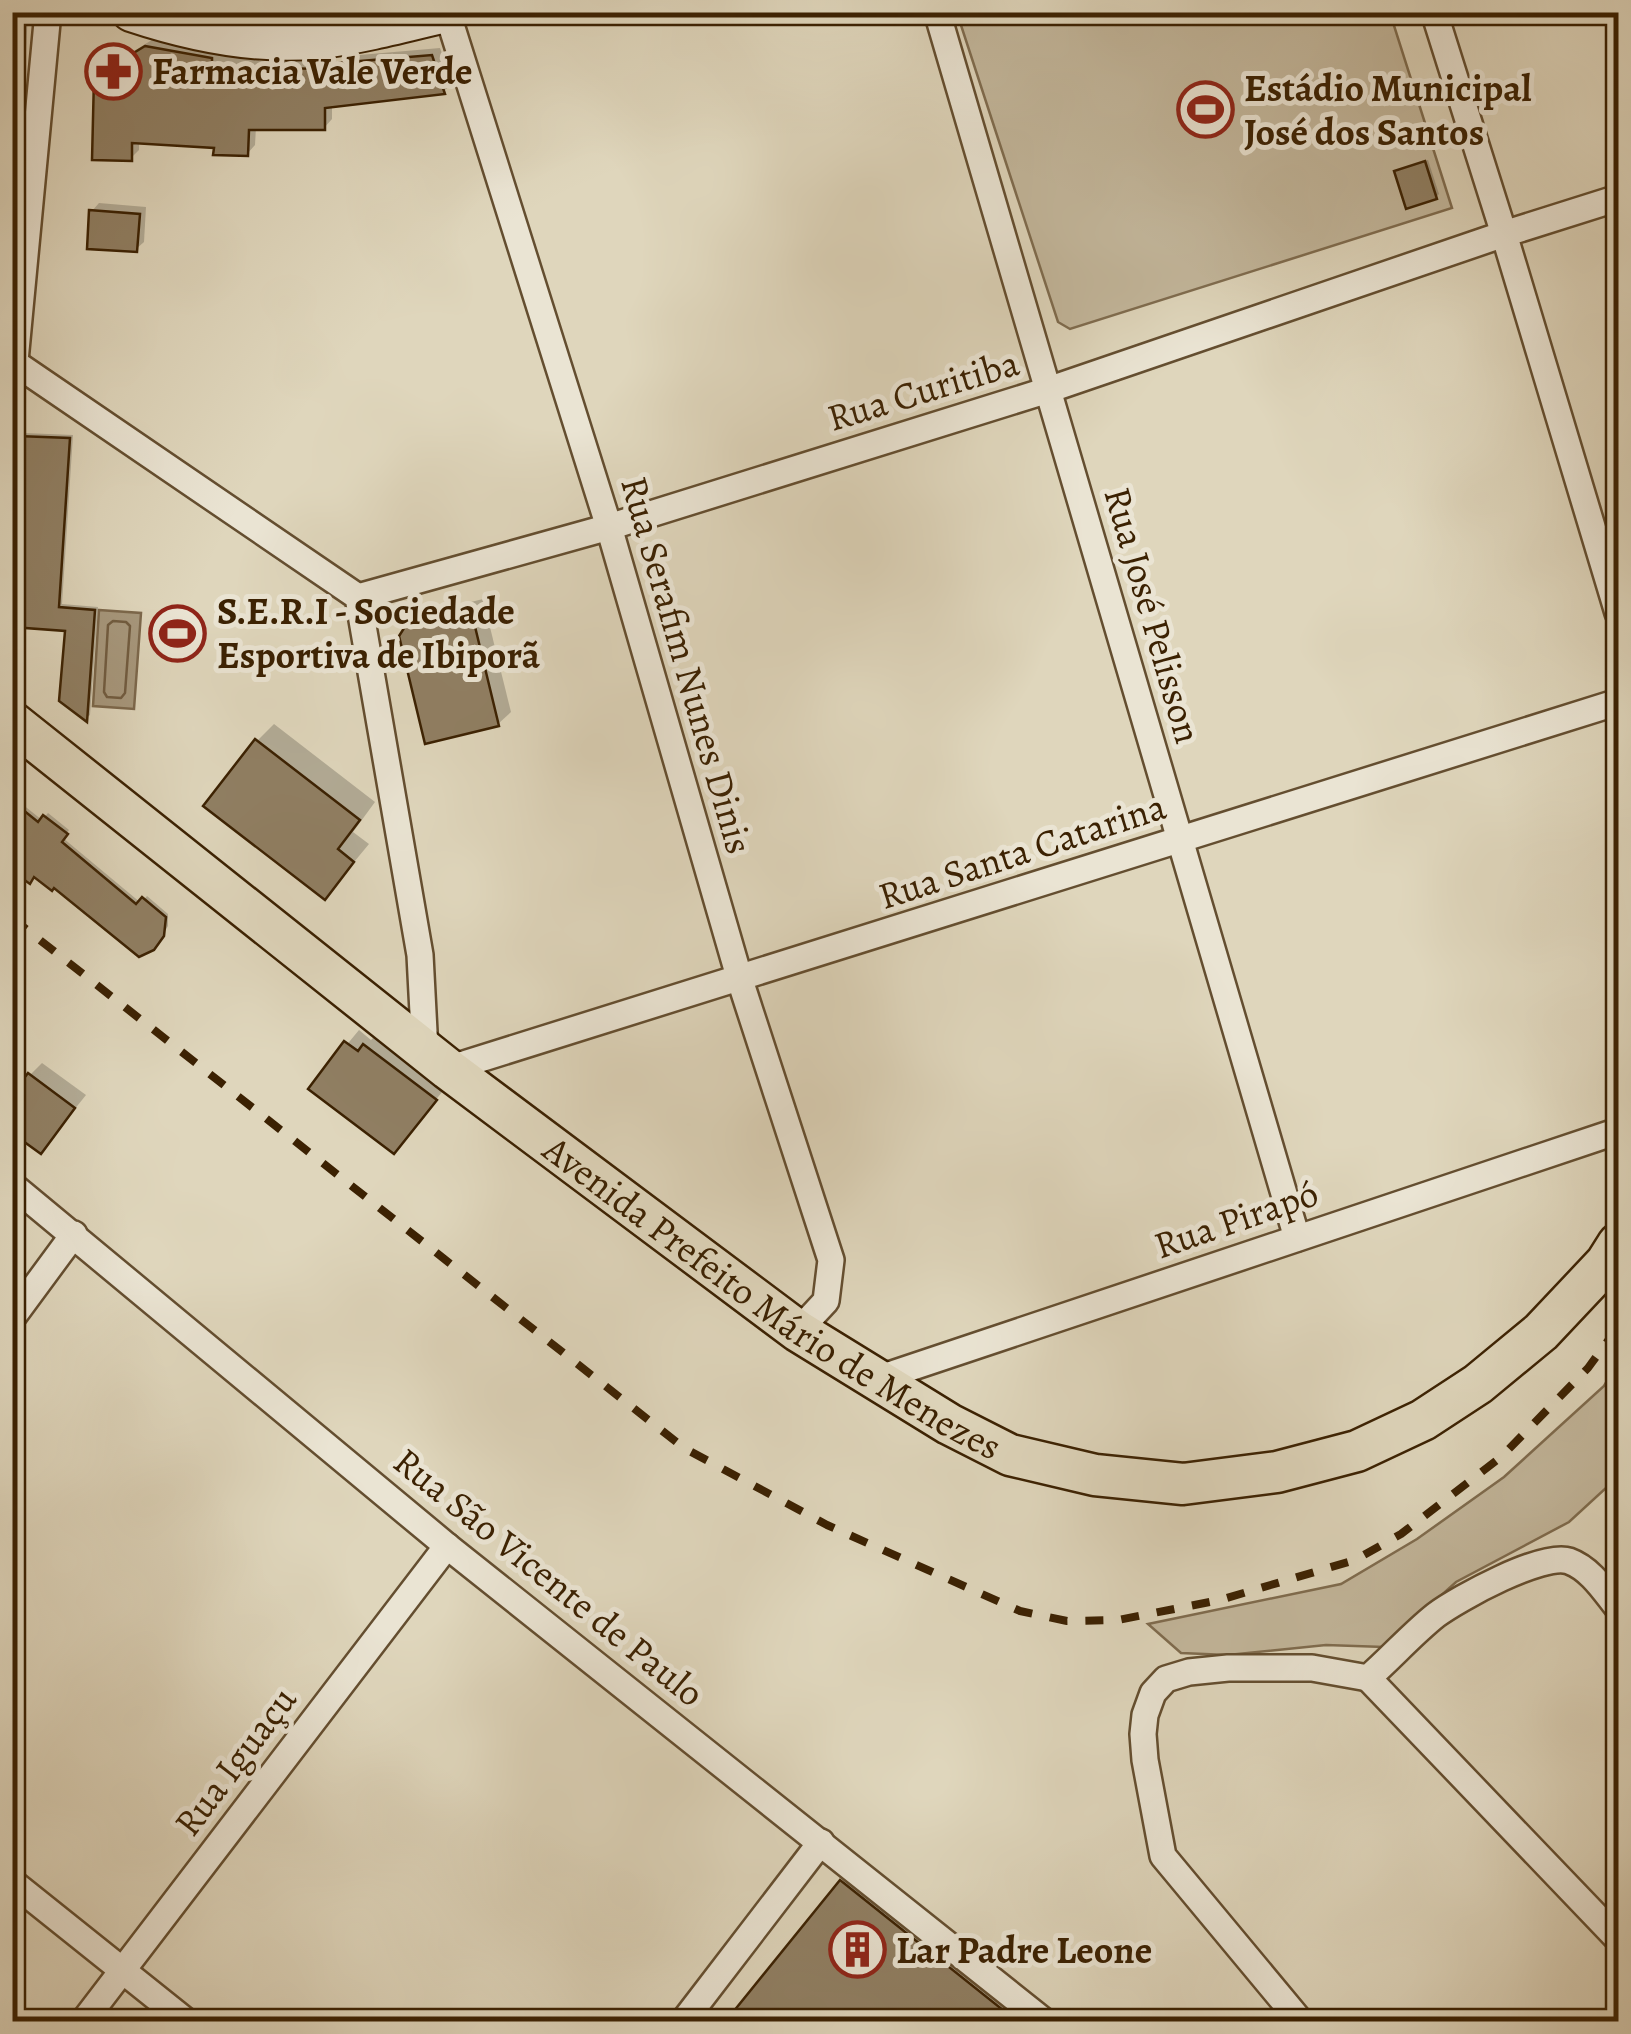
<svg xmlns="http://www.w3.org/2000/svg" width="1631" height="2034" font-family="Alegreya,serif">
	<style>
		.green { fill: #c3b79c; stroke: #7f6c4f; stroke-width: 2.5 }
		.water { fill: #a7987d; stroke: #7c684c; stroke-width: 2.5 }
		.shadow { fill: #0003 }
		.lines { fill: none; stroke-linecap: round; stroke-linejoin: round }
		.shore { stroke: #715c40; stroke-width: 2.5 }
		.building { fill: #907f63; stroke: #3b2102; stroke-width: 2.5 }
		.lane-casing { stroke: #644e30; stroke-width: 18 }
		.street-casing { stroke: #644e30; stroke-width: 30 }
		.secondary-casing { stroke: #3b2102; stroke-width: 42 }
		.primary-casing { stroke: #3b2102; stroke-width: 45 }
		.lane { stroke: #eae4d3; stroke-width: 12 }
		.street { stroke: #eae4d3; stroke-width: 25 }
		.secondary { stroke: #eae4d3; stroke-width: 38 }
		.primary { stroke: #dfd6bc; stroke-width: 40 }
		.rail { stroke: #3b2102; stroke-width: 8; stroke-dasharray: 18 18; stroke-linecap: butt }
		.labels { text-anchor: middle; stroke-width: 10; stroke-linejoin: round; paint-order: stroke }
		.poi-label { font-size: 38px; font-weight: bold; fill: #3b2102; stroke: #eae4d3; text-anchor: start }
		.street-label { font-size: 38px; fill: #3b2102; stroke: #eae4d3 }
	</style>
	<rect width="100%" height="100%" fill="#dfd6bc"/>
	<filter id="stains"><feTurbulence type="fractalNoise" baseFrequency=".002" numOctaves="4"/><feColorMatrix values="0 0 0 0 .2 0 0 0 0 .09 0 0 0 0 .02 0 0 0 .5 -.17"/></filter>
	<radialGradient id="worn" r=".72"><stop offset=".6" stop-color="#630" stop-opacity="0"/><stop offset="1" stop-color="#630" stop-opacity=".3"/></radialGradient>
	<!-- green -->
	<g class="green">
		<path d="M957 13H1390L1452 208 1070 329 1058 322Z"/>
		<path d="M1618 1362V1477L1569 1522 1456 1582 1384 1647 1326 1645 1228 1655 1181 1653 1148 1624 1341 1584 1417 1539 1504 1477 1604 1386Z"/>
	</g>
	<!-- water -->
	<path class="water" d="M99 610 141 613 134 709 93 706Z"/>
	<!-- shadow -->
	<g class="shadow">
		<path d="M12 12H28L25 71 15 81H12Z"/>
		<path d="M155 38 219 50V56L259 58V61H343L348 56 440 48 452 83 444 91 332 105V119L324 128 256 127 255 145 247 154 216 146 139 141V150L131 158 96 78 105 69Z"/>
		<path d="M12 131 24 132 21 186 12 194Z"/>
		<path d="M1428 160 1439 194 1436 197 1397 171Z"/>
		<path d="M99 203 146 207 144 242 136 249 92 211Z"/>
		<path d="M24 433 73 435 62 604 98 607 90 715 86 718 67 628 12 625 20 437Z"/>
		<path d="M483 599 511 712 498 724 408 627 422 614Z"/>
		<path d="M274 724 375 802 353 832 369 844 325 897 257 741Z"/>
		<path d="M12 796 42 820 48 813 69 830 63 838 141 903 147 896 168 914V926L157 944 54 885 12 856Z"/>
		<path d="M359 1030 371 1040 378 1033 447 1086 394 1151 311 1088Z"/>
		<path d="M42 1063 86 1095 41 1151 30 1075Z"/>
		<path d="M1618 1863V1883L1609 1874Z"/>
		<path d="M858 1865 1059 2022H728Z"/>
	</g>
	<g class="lines">
		<!-- shore -->
		<path class="shore" d="M113 621 126 622 130 626 125 693 121 698 107 697 104 692 108 625Z"/>
	</g>
	<!-- building -->
	<g class="building">
		<path d="M145 46 212 58V64L251 66V68L337 69V63L432 55 445 94 325 108V130H249L248 156 213 155 214 148 132 143V161L92 160 94 77Z"/>
		<path d="M1425 161 1437 199 1406 209 1394 171Z"/>
		<path d="M89 210 140 214 137 252 87 249Z"/>
		<path d="M17 436 70 438 59 607 95 610 87 722 59 701 65 631 12 627V511Z"/>
		<path d="M471 610 499 726 425 744 399 636 406 625Z"/>
		<path d="M255 739 360 820 338 849 354 862 325 900 203 806Z"/>
		<path d="M12 801 38 822 43 815 68 834 62 842 136 904 142 897 166 917 164 936 154 950 139 957 54 888 52 891 34 877 30 884 12 871Z"/>
		<path d="M344 1041 358 1051 363 1044 437 1100 394 1154 308 1089Z"/>
		<path d="M28 1073 75 1108 41 1154 12 1133V1094Z"/>
		<path d="M840 1880 1018 2022H725Z"/>
	</g>
	<g class="lines">
		<defs>
			<path id="lane" d="M12 391 15 363"/>
			<g id="street">
				<path d="M447 12 609 527 740 980 831 1260 826 1301 798 1331"/>
				<path d="M937 12 1297 1238"/>
				<path d="M1618 198 1504 234 1618 613"/>
				<path d="M12 361 358 597 420 955 425 1051"/>
				<path d="M15 361 48 12"/>
				<path d="M358 597 609 527 1048 390 1504 234 1434 12"/>
				<path d="M448 1069 1618 702"/>
				<path d="M12 1185 447 1546 1045 2022"/>
				<path d="M12 1318 74 1234"/>
				<path d="M877 1379 1618 1131"/>
				<path d="M1368 1678 1618 1939"/>
				<path d="M12 1882 187 2022"/>
				<path d="M83 2022 447 1546"/>
				<path d="M683 2022 821 1842"/>
				<path d="M1301 2022 1163 1856 1145 1760 1143 1734 1145 1715 1153 1693 1166 1679 1189 1672 1228 1668H1312L1368 1678C1391 1658 1412 1634 1436 1615 1459 1598 1543 1552 1569 1561 1591 1569 1605 1592 1618 1608"/>
			</g>
			<path id="secondary" d="M131 12C191 32 258 46 321 39 363 34 407 22 449 12"/>
			<g id="primary">
				<path id="s1" d="M12 722 448 1069 798 1331 949 1424 1010 1455 1095 1475 1183 1484 1277 1472 1357 1451 1423 1420 1478 1384 1541 1332 1606 1263 1618 1244"/>
			</g>
		</defs>
		<!-- lane casing -->
		<use href="#lane" class="lane-casing"/>
		<!-- street casing -->
		<use href="#street" class="street-casing"/>
		<!-- secondary casing -->
		<use href="#secondary" class="secondary-casing"/>
		<!-- primary casing -->
		<use href="#primary" class="primary-casing"/>
		<!-- lane -->
		<use href="#lane" class="lane"/>
		<!-- street -->
		<use href="#street" class="street"/>
		<!-- secondary -->
		<use href="#secondary" class="secondary"/>
		<!-- primary -->
		<use href="#primary" class="primary"/>
		<!-- rail -->
		<path class="rail" d="M12 918 684 1448 827 1525 1020 1611 1067 1621 1118 1620 1220 1600 1355 1560 1401 1534 1501 1457 1588 1368 1618 1327"/>
	</g>
	<!-- icons -->
	<defs>
		<symbol id="pharmacy-ring" viewBox="-11 -11 22 22"><circle r="9.5" fill="#eae4d3" stroke="#8f2418" stroke-width="1.5"/><path d="M-2-6h4v4h4v4h-4v4h-4v-4h-4v-4h4Z" fill="#8f2418"/></symbol>
		<symbol id="stadium-ring" viewBox="-11 -11 22 22"><circle r="9.5" fill="#eae4d3" stroke="#8f2418" stroke-width="1.5"/><path d="M0-5a6.5 5 0 1 0 0 10a6.5 5 0 1 0 0-10ZM-3.5-1.8h7v3.6h-7Z" fill="#8f2418"/></symbol>
		<symbol id="building-ring" viewBox="-11 -11 22 22"><circle r="9.5" fill="#eae4d3" stroke="#8f2418" stroke-width="1.5"/><path d="M-4-6H4V6H1V3H-1V6H-4ZM-2.5-4.3h1.7v1.8h-1.7ZM.8-4.3h1.7v1.8H.8ZM-2.5-1h1.7V.8h-1.7ZM.8-1h1.7V.8H.8Z" fill="#8f2418"/></symbol>
	</defs>
	<g fill-rule="evenodd">
		<use href="#pharmacy-ring" x="82" y="40" width="63" height="63"/>
		<use href="#stadium-ring" x="1174" y="78" width="63" height="63"/>
		<use href="#stadium-ring" x="146" y="602" width="63" height="63"/>
		<use href="#building-ring" x="826" y="1918" width="63" height="63"/>
	</g>
	<g class="labels">
		<!-- poi labels -->
		<g class="poi-label">
			<text x="152" y="84">Farmacia Vale Verde</text>
			<text x="1244" y="101">Estádio Municipal<tspan x="1244" dy="44">José dos Santos</tspan></text>
			<text x="217" y="624">S.E.R.I - Sociedade<tspan x="217" dy="44">Esportiva de Ibiporã</tspan></text>
			<text x="896" y="1963">Lar Padre Leone</text>
		</g>
		<!-- street labels -->
		<g class="street-label">
			<text transform="translate(923 390) rotate(-17)" y="13">Rua Curitiba</text>
			<text transform="translate(1153 615) rotate(74)" y="13">Rua José Pelisson</text>
			<text transform="translate(687 665) rotate(74)" y="13">Rua Serafim Nunes Dinis</text>
			<text transform="translate(1022 851) rotate(-18)" y="13">Rua Santa Catarina</text>
			<text transform="translate(1236 1219) rotate(-19)" y="13">Rua Pirapó</text>
			<text dy="13" stroke="none"><textPath href="#s1" startOffset="955">Avenida Prefeito Mário de Menezes</textPath></text>
			<text transform="translate(549 1577) rotate(39)" y="13">Rua São Vicente de Paulo</text>
			<text transform="translate(235 1761) rotate(-53)" y="13">Rua Iguaçu</text>
		</g>
	</g>
	<!-- margin -->
	<rect width="1631" height="2034" fill="none" stroke="#dfd6bc" stroke-width="50"/>
	<rect x="15" y="15" width="1601" height="2004" fill="none" stroke="#3b2102" stroke-width="5"/>
	<rect x="25" y="25" width="1581" height="1984" fill="none" stroke="#3b2102" stroke-width="2.5"/>
	<rect width="100%" height="100%" filter="url(#stains)"/>
	<rect width="100%" height="100%" fill="url(#worn)"/>
</svg>
